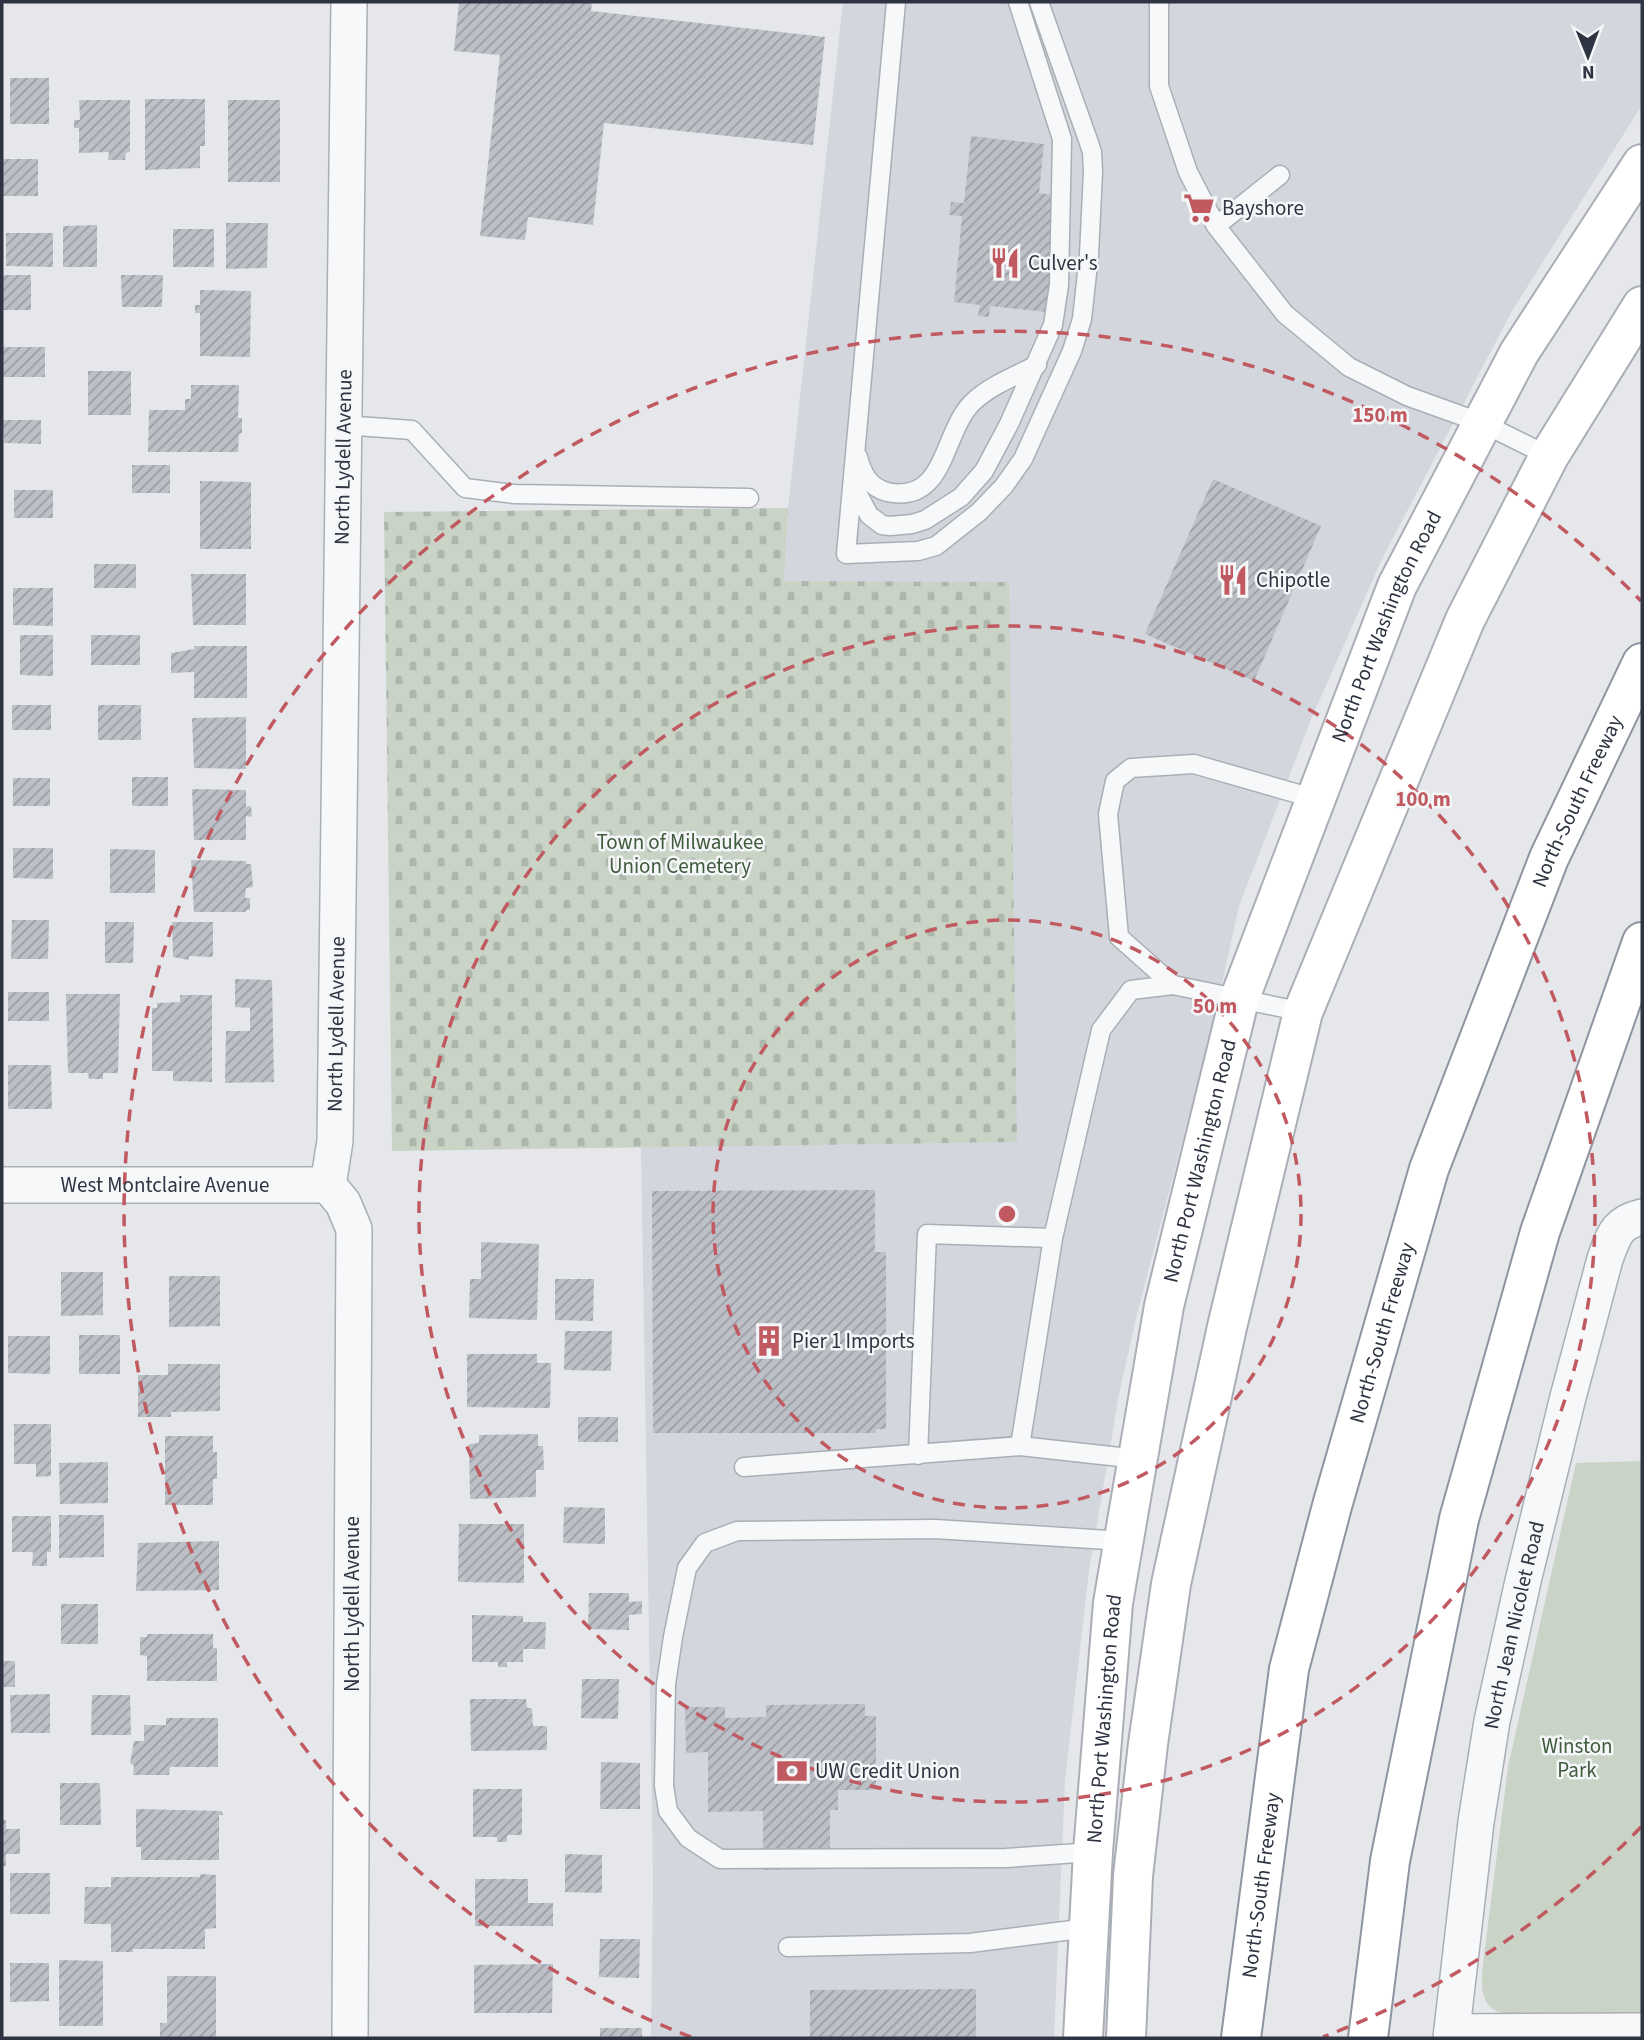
<svg xmlns="http://www.w3.org/2000/svg" width="1644" height="2040" font-family="'Source Sans 3',sans-serif">
	<style>
		.built { fill: #d3d6dd }
		.cemetery { fill: url(#cemetery-stones) }
		.park { fill: #c9d4c7 }
		.building { fill: url(#building-hatch) }
		.lines { fill: none; stroke-linecap: round; stroke-linejoin: round }
		.lane-casing { stroke: #aaaeb5; stroke-width: 21 }
		.street-casing { stroke: #aaaeb5; stroke-width: 38 }
		.secondary-casing { stroke: #aaaeb5; stroke-width: 42 }
		.highway-casing { stroke: #8e94a0; stroke-width: 42 }
		.lane { stroke: #f7f8fa; stroke-width: 18 }
		.street { stroke: #f7f8fa; stroke-width: 35 }
		.secondary { stroke: #fff; stroke-width: 38 }
		.highway { stroke: #fff; stroke-width: 38 }
		.ring { fill: none; stroke: #c15960; stroke-width: 3.5; stroke-dasharray: 12 9 }
		.labels { text-anchor: middle; stroke-width: 5; stroke-linejoin: round; paint-order: stroke }
		.poi-label { font-size: 21px; fill: #2e3442; stroke: #f5f6f8; text-anchor: start }
		.street-label { font-size: 21px; fill: #2e3442; stroke: #f5f6f8 }
		.park-label { font-size: 21px; fill: #405c3d; stroke: #f5f6f8 }
		.centre { fill: #c15960; stroke: #f5f6f8; stroke-width: 3.5 }
		.ring-label { font-size: 21px; text-anchor: middle; font-weight: bold; fill: #c15960; stroke: #f5f6f8; stroke-width: 5; stroke-linejoin: round; paint-order: stroke }
	</style>
	<defs>
		<pattern id="cemetery-stones" width="16" height="16" patternUnits="userSpaceOnUse" patternTransform="scale(1.75)"><rect width="16" height="16" fill="#c9d4c7"/><path d="M2 7V4a2 2 0 0 1 4 0v3zM10 15v-3a2 2 0 0 1 4 0v3z" fill="#adb7ac"/></pattern>
		<pattern id="building-hatch" width="6" height="6" patternUnits="userSpaceOnUse" patternTransform="scale(1.75)"><rect width="6" height="6" fill="#bdc0c7"/><path d="M-1 1l2-2M0 6l6-6M5 7l2-2" fill="none" stroke="#9a9da3"/></pattern>
	</defs>
	<rect width="100%" height="100%" fill="#e5e7eb"/>
	<!-- built -->
	<path class="built" d="M843 2H1642V105L1512 311 1382 559 1312 717 1239 906 1212 1028 1137 1314 1119 1394 1089 1571 1065 1780 1054 2038H651L653 1880 641 1146 1017 1142 784 581 788 508Z"/>
	<!-- cemetery -->
	<path class="cemetery" d="M788 508 784 581 1009 582 1017 1142 392 1151 384 512Z"/>
	<!-- park -->
	<path class="park" d="M1642 1461V2018C1615 2018 1507 2023 1491 2008 1481 1997 1482 1986 1482 1972L1508 1767 1576 1463Z"/>
	<!-- building -->
	<g class="building">
		<path d="M459 2H592L591 11 825 37 813 145 604 123 593 225 528 217 525 240 480 236 500 55 454 51Z"/>
		<rect x="10" y="78" width="39" height="46"/>
		<path d="M145 99H205V146H200V168L145 170Z"/>
		<path d="M79 100H130V152L126 153 125 160H108L109 152 79 153V128H74V120H80Z"/>
		<rect x="228" y="100" width="52" height="82"/>
		<path d="M971 136 1044 144 1039 193 1052 195 1050 223 1056 224 1047 312 990 306 989 317 978 316 980 305 954 302 962 216 949 215 951 202 964 203Z"/>
		<rect x="2" y="159" width="36" height="37"/>
		<path d="M226 223H268L267 268 226 269Z"/>
		<path d="M97 225V267H63V226Z"/>
		<rect x="173" y="229" width="41" height="38"/>
		<path d="M6 233H53V267L6 266Z"/>
		<rect x="2" y="275" width="29" height="35"/>
		<path d="M121 275H163L162 307H122Z"/>
		<path d="M200 290 251 291 250 357 200 356V313H195V305H200Z"/>
		<rect x="3" y="347" width="42" height="30"/>
		<rect x="88" y="371" width="43" height="44"/>
		<path d="M191 385H239L238 418H242V433L239 434 238 452H148L149 410H185V399H191Z"/>
		<path d="M3 420H41V444L4 443Z"/>
		<rect x="132" y="465" width="38" height="28"/>
		<path d="M1213 479 1321 526 1254 681 1145 634Z"/>
		<path d="M200 481 251 482V549H200Z"/>
		<rect x="14" y="490" width="39" height="28"/>
		<rect x="94" y="564" width="42" height="24"/>
		<path d="M191 574H246V625H193Z"/>
		<path d="M13 588H53V626L13 625Z"/>
		<path d="M20 635H53V676L20 675Z"/>
		<rect x="91" y="635" width="49" height="30"/>
		<path d="M194 646H247V698H194V672L171 673V653L195 649Z"/>
		<rect x="12" y="705" width="39" height="25"/>
		<rect x="98" y="705" width="43" height="35"/>
		<path d="M246 717V769L194 768 192 718Z"/>
		<rect x="132" y="777" width="36" height="29"/>
		<rect x="13" y="778" width="37" height="28"/>
		<path d="M192 789 246 790V807L251 806 252 817 246 816V840H194Z"/>
		<path d="M13 848H53V879L13 878Z"/>
		<path d="M110 849 155 850V893H110Z"/>
		<path d="M191 860 246 861V864H251L253 887 246 888 245 898H250V910H246V912H194Z"/>
		<path d="M12 920H49L48 959H11Z"/>
		<path d="M105 922H134L133 963H105Z"/>
		<path d="M172 922H213V957L189 956V960L173 957Z"/>
		<path d="M235 979 272 980 274 1082 225 1083 226 1031H250V1008L235 1007Z"/>
		<rect x="8" y="992" width="41" height="29"/>
		<path d="M66 994H120L118 1073H103V1079H89L88 1073H68Z"/>
		<path d="M180 995H212V1082L173 1081V1071H152V1008H157V1003L180 1002Z"/>
		<path d="M8 1065H51L52 1109H8Z"/>
		<path d="M875 1190V1252H886V1429H876V1433H653L652 1191Z"/>
		<path d="M481 1242 539 1244 537 1320 469 1318 470 1279H481Z"/>
		<path d="M61 1272H103V1315L61 1316Z"/>
		<path d="M169 1276H220V1326L169 1327Z"/>
		<path d="M555 1279H594L593 1321 555 1320Z"/>
		<path d="M565 1331H612L611 1371 564 1370Z"/>
		<rect x="79" y="1335" width="41" height="39"/>
		<path d="M8 1336H50V1374L8 1373Z"/>
		<path d="M467 1354H537V1363H551L550 1408 467 1407Z"/>
		<path d="M168 1364H220V1411L171 1412V1417H138V1375H168Z"/>
		<rect x="578" y="1417" width="40" height="25"/>
		<path d="M14 1424H51V1476L36 1477V1464H14Z"/>
		<path d="M538 1434V1446H543L544 1470H536V1497L470 1499 469 1444 479 1443V1435Z"/>
		<path d="M165 1436H213V1452H217V1479H213V1505H165Z"/>
		<path d="M108 1462V1503L60 1504 59 1463Z"/>
		<path d="M564 1507 605 1508V1544L563 1543Z"/>
		<path d="M59 1515H104V1557L59 1558Z"/>
		<path d="M12 1516H51V1552H47V1566H32L33 1552H12Z"/>
		<path d="M459 1524H524V1583L458 1582Z"/>
		<path d="M219 1541V1590L136 1591 138 1543Z"/>
		<path d="M589 1593H629V1602L642 1601V1614L629 1615V1630L588 1629Z"/>
		<rect x="61" y="1604" width="37" height="40"/>
		<path d="M472 1615 523 1616V1622H546L545 1649H523V1662H507V1667H498V1662H472Z"/>
		<path d="M147 1634H213V1648H217V1681H147V1656L140 1655V1637H147Z"/>
		<rect x="2" y="1661" width="13" height="26"/>
		<path d="M582 1679H619L618 1719 581 1718Z"/>
		<path d="M50 1694V1733H11L10 1695Z"/>
		<path d="M92 1695H130L131 1735H91Z"/>
		<path d="M470 1699H526L527 1708H532L533 1726H547V1750L471 1751Z"/>
		<path d="M865 1704V1716H876V1790H838V1810H830V1869L763 1870V1811L708 1812V1752L686 1753 685 1707H725V1718L766 1717V1705Z"/>
		<path d="M166 1718H218V1767H170L169 1775H133L134 1766 130 1763 134 1741H144V1725H166Z"/>
		<path d="M601 1762 640 1763V1809H600Z"/>
		<path d="M60 1783H100L101 1825H60Z"/>
		<path d="M473 1789H522V1835H507V1842H497V1837H473Z"/>
		<path d="M136 1809 222 1811 223 1815H219V1860H141V1847H136Z"/>
		<path d="M2 1820H6V1829H20V1854H6V1866H2Z"/>
		<path d="M565 1854 602 1855V1893L565 1892Z"/>
		<rect x="10" y="1873" width="40" height="41"/>
		<path d="M200 1874 216 1875V1928L205 1929V1949H133V1952H111V1924H84L85 1887H111V1877H200Z"/>
		<path d="M475 1879H528V1903H553V1926H475Z"/>
		<path d="M600 1939H640L639 1978 599 1977Z"/>
		<path d="M59 1960 103 1961V2026H59Z"/>
		<path d="M10 1963H49V2001L10 2002Z"/>
		<path d="M553 1964 552 2013H474V1965Z"/>
		<path d="M167 1976H216V2038H160V2023H167Z"/>
		<path d="M976 1989V2038H810V1990Z"/>
		<rect x="600" y="2028" width="42" height="10"/>
	</g>
	<g class="lines">
		<defs>
			<g id="lane">
				<path d="M896 2 846 554 918 551 936 546 979 512 1004 486 1023 459 1072 351 1082 319 1089 255 1093 172 1092 152 1088 140 1039 2"/>
				<path d="M1159 2V86L1188 172 1216 226 1285 314 1349 367 1407 396 1482 423 1549 456"/>
				<path d="M1216 226 1280 175"/>
				<path d="M343 425 412 430 465 488 514 494 749 498"/>
				<path d="M858 457C862 473 869 487 887 492 946 505 942 433 972 403 989 386 1015 376 1037 365"/>
				<path d="M854 487 869 515 882 525 890 526 912 524 925 520 961 497 984 471 1009 424 1053 325 1059 285 1062 139 1018 2"/>
				<path d="M1173 985 1119 937 1108 814 1115 781 1131 768 1194 764 1316 799"/>
				<path d="M1020 1446 1053 1238 1101 1030 1131 990 1173 985 1303 1012"/>
				<path d="M918 1455 927 1234 1053 1238"/>
				<path d="M744 1467 1020 1446 1138 1459"/>
				<path d="M1093 1852 1006 1858 720 1859 688 1838 668 1811 664 1786 666 1684 673 1637 687 1568 705 1543 737 1531 935 1529 1124 1541"/>
				<path d="M788 1947 970 1943 1088 1928"/>
			</g>
			<g id="street">
				<path d="M349 2 335 1141 328 1185 343 1203 354 1229 350 2038"/>
				<path id="s1" d="M2 1185H328"/>
				<path d="M1452 2032 1642 2031"/>
				<path id="s2" d="M1451 2038 1476 1822 1492 1721 1523 1581 1568 1397 1605 1259C1614 1235 1616 1223 1642 1217"/>
			</g>
			<g id="secondary">
				<path id="s3" d="M1083 2038 1093 1852 1113 1603 1164 1306 1239 1000 1397 586 1519 353 1642 164"/>
				<path d="M1126 2038 1133 1876 1148 1744 1171 1584 1227 1327 1303 1012 1465 620 1549 456 1642 306"/>
			</g>
			<g id="highway">
				<path id="s4" d="M1241 2038 1289 1669 1332 1506 1429 1169 1549 858 1642 663"/>
				<path d="M1368 2038 1390 1861 1459 1519 1540 1232 1642 942"/>
			</g>
		</defs>
		<!-- lane casing -->
		<use href="#lane" class="lane-casing"/>
		<!-- street casing -->
		<use href="#street" class="street-casing"/>
		<!-- secondary casing -->
		<use href="#secondary" class="secondary-casing"/>
		<!-- highway casing -->
		<use href="#highway" class="highway-casing"/>
		<!-- lane -->
		<use href="#lane" class="lane"/>
		<!-- street -->
		<use href="#street" class="street"/>
		<!-- secondary -->
		<use href="#secondary" class="secondary"/>
		<!-- highway -->
		<use href="#highway" class="highway"/>
	</g>
	<!-- distance rings -->
	<g class="ring">
		<circle cx="1007" cy="1214" r="294"/>
		<circle cx="1007" cy="1214" r="588"/>
		<path d="M1641 1827A882 882 0 0 1 1323 2037M691 2037A882 882 0 1 1 1641 601"/>
	</g>
	<!-- icons -->
	<defs>
		<symbol id="supermarket-bare" viewBox="-9 -9 18 18"><path d="M-6-5.5h2.5l.6 2H6L4.5 2H-2.5L-4.4-4H-6ZM-1.5 3.2a1.3 1.3 0 1 0 .1 0ZM3 3.2a1.3 1.3 0 1 0 .1 0Z" fill="#c15960" stroke="#f5f6f8" stroke-width="2.5" paint-order="stroke"/></symbol>
		<symbol id="restaurant-bare" viewBox="-9 -9 18 18"><path d="M-5-6h1v4h1v-4h1v4h1v-4h1v5L-1.5 .5V6h-2V.5L-5-1ZM5-6V6H3V1.5H1.5Q1.5-4 5-6Z" fill="#c15960" stroke="#f5f6f8" stroke-width="2.5" paint-order="stroke"/></symbol>
		<symbol id="building-bare" viewBox="-9 -9 18 18"><path d="M-4-6H4V6H1V3H-1V6H-4ZM-2.5-4.3h1.7v1.8h-1.7ZM.8-4.3h1.7v1.8H.8ZM-2.5-1h1.7V.8h-1.7ZM.8-1h1.7V.8H.8Z" fill="#c15960" stroke="#f5f6f8" stroke-width="2.5" paint-order="stroke"/></symbol>
		<symbol id="bank-bare" viewBox="-9 -9 18 18"><path d="M-6-4H6V4H-6ZM0-2.3a2.3 2.3 0 1 0 0 4.6a2.3 2.3 0 1 0 0-4.6Z" fill="#c15960" stroke="#f5f6f8" stroke-width="2.5" paint-order="stroke"/></symbol>
	</defs>
	<g fill-rule="evenodd">
		<use href="#supermarket-bare" x="1177" y="186" width="44" height="44"/>
		<use href="#restaurant-bare" x="983" y="241" width="44" height="44"/>
		<use href="#restaurant-bare" x="1211" y="558" width="44" height="44"/>
		<use href="#building-bare" x="747" y="1319" width="44" height="44"/>
		<use href="#bank-bare" x="770" y="1749" width="44" height="44"/>
	</g>
	<g class="labels">
		<!-- poi labels -->
		<g class="poi-label">
			<text x="1222" y="215">Bayshore</text>
			<text x="1028" y="270">Culver's</text>
			<text x="1256" y="587">Chipotle</text>
			<text x="792" y="1348">Pier 1 Imports</text>
			<text x="815" y="1778">UW Credit Union</text>
		</g>
		<!-- street labels -->
		<g class="street-label">
			<text transform="translate(343 457) rotate(-89)" y="7">North Lydell Avenue</text>
			<text dy="7" stroke="none"><textPath href="#s3" startOffset="1454">North Port Washington Road</textPath></text>
			<text dy="7" stroke="none"><textPath href="#s4" startOffset="1288">North-South Freeway</textPath></text>
			<text transform="translate(336 1024) rotate(-89)" y="7">North Lydell Avenue</text>
			<text dy="7" stroke="none"><textPath href="#s3" startOffset="887">North Port Washington Road</textPath></text>
			<text dy="7" stroke="none"><textPath href="#s1" startOffset="163">West Montclaire Avenue</textPath></text>
			<text dy="7" stroke="none"><textPath href="#s4" startOffset="721">North-South Freeway</textPath></text>
			<text transform="translate(352 1604) rotate(-90)" y="7">North Lydell Avenue</text>
			<text dy="7" stroke="none"><textPath href="#s2" startOffset="418">North Jean Nicolet Road</textPath></text>
			<text dy="7" stroke="none"><textPath href="#s3" startOffset="320">North Port Washington Road</textPath></text>
			<text dy="7" stroke="none"><textPath href="#s4" startOffset="154">North-South Freeway</textPath></text>
		</g>
		<!-- park labels -->
		<g class="park-label">
			<text x="680" y="849">Town of Milwaukee<tspan x="680" dy="24">Union Cemetery</tspan></text>
			<text x="1577" y="1753">Winston<tspan x="1577" dy="24">Park</tspan></text>
		</g>
	</g>
	<circle cx="1007" cy="1214" r="10" class="centre"/>
	<g class="ring-label">
		<text x="1380" y="422">150 m</text>
		<text x="1423" y="806">100 m</text>
		<text x="1215" y="1013">50 m</text>
	</g>
	<!-- border -->
	<rect width="1644" height="2040" fill="none" stroke="#2e3442" stroke-width="7"/>
	<!-- north arrow -->
	<g transform="translate(1588 56) rotate(179)" stroke="#f5f6f8" stroke-width="5" paint-order="stroke">
	<path d="M0-5L12 26L0 18L-12 26Z" fill="#2e3442"/>
	<text y="-10" font-size="19" font-weight="bold" text-anchor="middle" fill="#2e3442">N</text>
	</g>
</svg>
